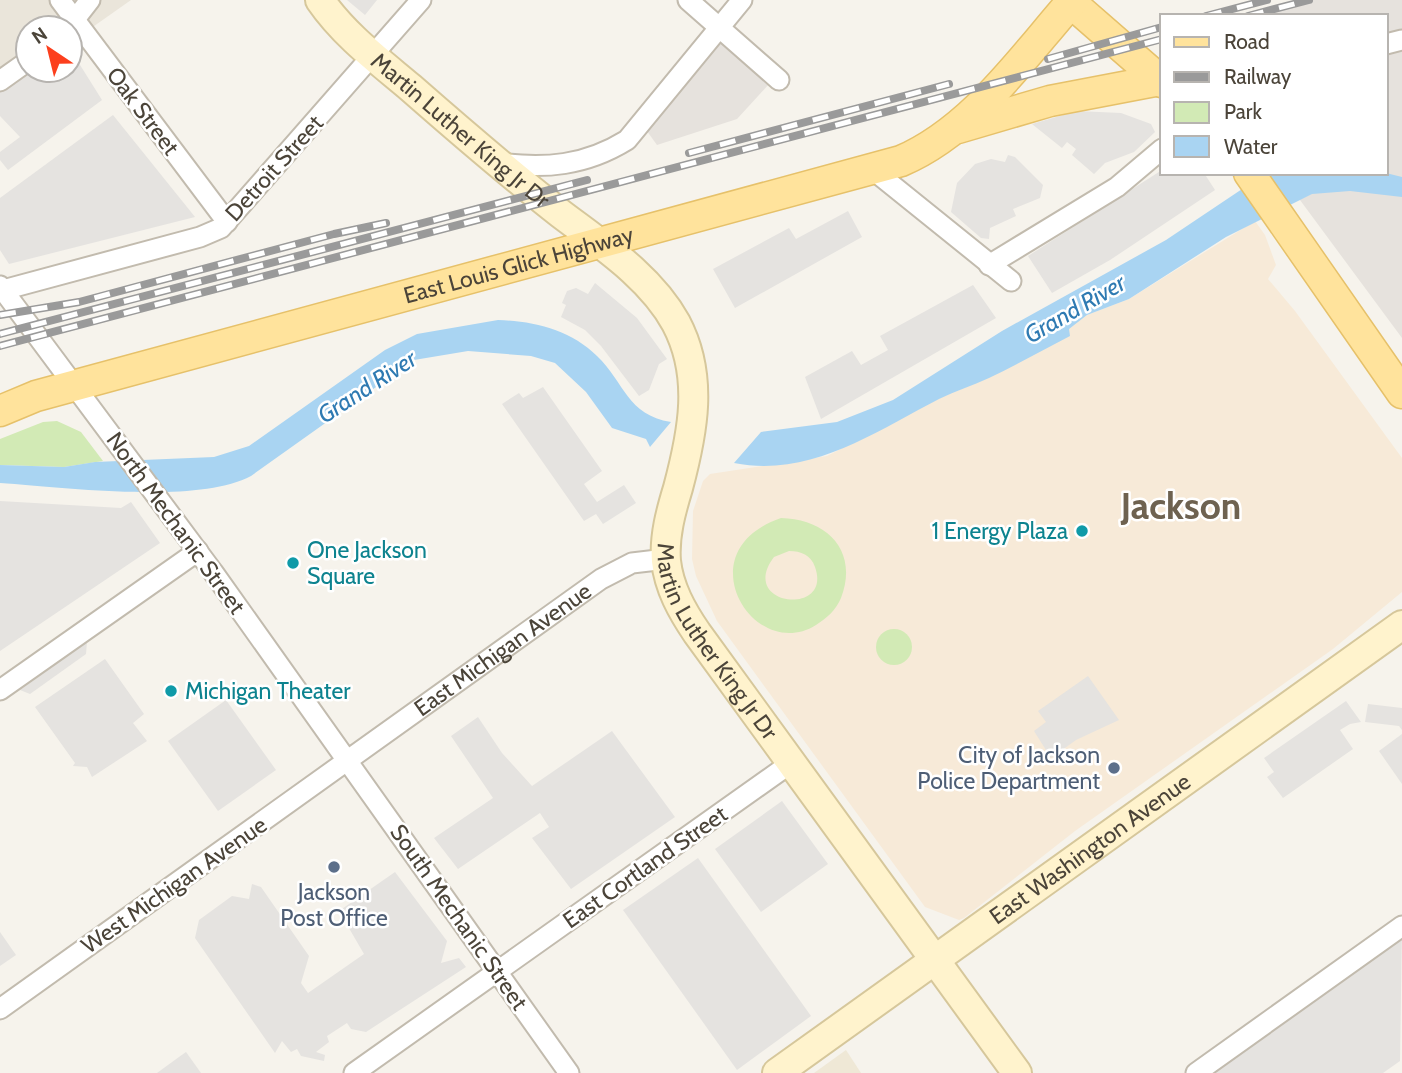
<svg xmlns="http://www.w3.org/2000/svg" width="1402" height="1073" font-family="Cabin,sans-serif">
	<style>
		.residential { fill: #eae5da }
		.commercial { fill: #f7ead8 }
		.industrial { fill: #e6e2dd }
		.education { fill: #efe8d6 }
		.green { fill: #d2eab5; fill-rule: evenodd }
		.parking { fill: #e5e3e0 }
		.water { fill: #a9d4f2 }
		.lines { fill: none; stroke-linecap: round; stroke-linejoin: round }
		.street-casing { stroke: #c2bbae; stroke-width: 23 }
		.secondary-casing { stroke: #d6c79b; stroke-width: 32 }
		.primary-casing { stroke: #e6c16a; stroke-width: 33 }
		.street { stroke: #fff; stroke-width: 19 }
		.secondary { stroke: #fff3cd; stroke-width: 28 }
		.primary { stroke: #ffe39c; stroke-width: 30 }
		.rail-casing { stroke: #9a9a9a; stroke-width: 8 }
		.rail { stroke: #fff; stroke-width: 5; stroke-dasharray: 16; stroke-linecap: butt }
		.culture-dot { fill: #0f9aa8; stroke: #fff; stroke-width: 2.5 }
		.service-dot { fill: #5c6f8a; stroke: #fff; stroke-width: 2.5 }
		.labels { text-anchor: middle; stroke-width: 5; stroke-linejoin: round; paint-order: stroke }
		.street-label { font-size: 23px; fill: #4b4439; stroke: #fff }
		.culture-label { font-size: 23px; fill: #0d838f; stroke: #fff; text-anchor: start }
		.service-label { font-size: 23px; fill: #4e5e75; stroke: #fff; text-anchor: end }
		.water-label { font-size: 24px; font-style: italic; fill: #2e7ab2; stroke: #fff }
		.town-label { font-size: 37px; font-weight: bold; fill: #6e6250; stroke: #fff }
	</style>
	<rect width="100%" height="100%" fill="#f6f3ec"/>
	<!-- residential -->
	<path class="residential" d="M0 0H131L70 43V28H28V70L0 93Z"/>
	<!-- commercial -->
	<path class="commercial" d="M1255 221 1265 235 1276 265 1268 279 1295 311 1402 458V592L1333 649 1075 831 964 918 959 920 925 907 717 621 696 576 692 559 693 511 703 481 710 474 827 456 942 397 988 378 1087 315 1129 299Z"/>
	<!-- industrial -->
	<g class="industrial">
		<path d="M1305 0H1402V338L1280 173H1386V16H1255Z"/>
		<path d="M719 40 770 83 737 119 657 145 644 127Z"/>
	</g>
	<!-- education -->
	<path class="education" d="M846 1050 861 1073H814Z"/>
	<!-- green -->
	<g class="green">
		<path d="M57 421 81 432 103 461 64 467 0 465V439L43 422Z"/>
		<path d="M781 518C827 519 859 551 841 598 836 610 827 618 816 625 754 664 684 551 781 518ZM789 551C801 551 811 555 815 567 833 617 737 606 774 557Z"/>
		<circle cx="894" cy="647" r="18"/>
	</g>
	<!-- parking -->
	<g class="parking">
		<path d="M347 0H377L365 15Z"/>
		<path d="M70 49 102 100 8 170 0 160V152L20 137 0 116V81L28 70H70Z"/>
		<path d="M1077 111 1121 113 1151 124 1155 132 1134 152 1105 163 1094 174 1072 155 1076 149 1067 142 1062 148 1032 124Z"/>
		<path d="M113 115 195 217 9 264 0 250V198Z"/>
		<path d="M1008 155 1015 157 1043 185 1040 198 1013 209 1016 216 990 228 989 239 981 238 951 212 957 183 975 164 991 159 1005 162Z"/>
		<path d="M1162 170V173H1204L1215 190 1110 260 1052 293 1028 256Z"/>
		<path d="M848 211 862 237 735 308 713 269 789 228 796 239Z"/>
		<path d="M595 283 637 318 667 359 659 364 649 390 639 396 601 346 585 330 561 317 566 305 562 303 567 291 576 288 588 294Z"/>
		<path d="M973 285 996 318 821 419 805 377 852 351 861 365 888 350 880 336Z"/>
		<path d="M543 387 602 471 584 484 597 502 624 485 636 503 603 524 596 514 584 521 502 404 519 393 523 398Z"/>
		<path d="M0 501 121 508 131 502 160 543 0 651Z"/>
		<path d="M87 642 86 654 30 694 20 690Z"/>
		<path d="M105 659 144 714 133 723 147 741 92 777 87 767 73 766 75 763 35 707Z"/>
		<path d="M1088 676 1119 720 1076 740 1051 758 1034 731 1046 722 1038 711Z"/>
		<path d="M226 700 276 770 218 811 168 741Z"/>
		<path d="M1346 701 1361 722 1350 724 1340 730 1353 749 1283 798 1267 777 1274 772 1264 758Z"/>
		<path d="M1368 704 1402 708V730L1399 726 1365 722Z"/>
		<path d="M478 717 502 753 532 786 612 731 675 817 571 889 532 838 549 827 540 813 458 869 434 838 493 798 451 736Z"/>
		<path d="M1402 734V784L1379 751Z"/>
		<path d="M782 801 828 864 761 912 715 849Z"/>
		<path d="M698 858 811 1016 737 1070 623 910Z"/>
		<path d="M395 872 447 941 441 963 459 958 466 967 366 1032 351 1029 347 1023 327 1036 329 1042 316 1052 325 1055 324 1061 301 1056 297 1049 291 1052 282 1041 275 1053 195 938 199 920 232 896 249 899 252 884 261 887 309 956 301 983 308 993 364 954 339 911Z"/>
		<path d="M1402 926 1400 1061 1383 1073H1196Z"/>
		<path d="M0 932 16 955 0 966Z"/>
		<path d="M186 1052 201 1073H157L179 1057Z"/>
	</g>
	<!-- water -->
	<g class="water">
		<path d="M1266 173H1386L1402 177V197L1350 191 1312 194 1226 237 1129 299 1087 315 1069 329 1070 336C1043 350 1016 365 989 378 972 386 955 391 939 399 875 432 810 478 734 463L761 432 837 422 893 400 1002 331 1166 240Z"/>
		<path d="M498 320C534 321 571 330 597 356 625 383 627 415 671 422L650 447 646 439 612 428 586 392 555 363 531 356 468 351 414 360 251 476C197 505 64 487 0 483V465L64 467 95 462 214 457 249 446 385 350 417 334Z"/>
	</g>
	<g class="lines">
		<defs>
			<g id="street">
				<path d="M60 0 227 222"/>
				<path d="M688 0 779 80"/>
				<path d="M69 27 90 0"/>
				<path d="M1386 44 1402 40"/>
				<path d="M0 81 28 61"/>
				<path d="M498 163C545 169 585 166 627 140L742 0"/>
				<path d="M872 169 1011 281"/>
				<path d="M989 265 1117 187 1162 149"/>
				<path d="M0 286 213 572 569 1073"/>
				<path d="M3 290 200 237 221 228 421 0"/>
				<path d="M0 690 198 551"/>
				<path id="s1" d="M0 1009 601 579 632 563 666 559"/>
				<path d="M354 1073 791 763"/>
				<path d="M1196 1073 1402 926"/>
			</g>
			<g id="secondary">
				<path id="s2" d="M320 0C344 35 379 61 411 88 460 131 510 174 561 214 602 245 651 277 676 323 704 376 693 432 678 488 671 511 664 536 666 561 669 588 682 611 697 633L1017 1073"/>
				<path id="s3" d="M777 1073 1402 625"/>
			</g>
			<g id="primary">
				<path d="M1068 0 1162 82"/>
				<path d="M958 128 1050 101 1160 80"/>
				<path d="M1249 173 1402 393"/>
				<path id="s4" d="M0 411 36 396 901 161C973 130 1022 58 1073 0"/>
			</g>
		</defs>
		<!-- street casing -->
		<use href="#street" class="street-casing"/>
		<!-- secondary casing -->
		<use href="#secondary" class="secondary-casing"/>
		<!-- primary casing -->
		<use href="#primary" class="primary-casing"/>
		<!-- street -->
		<use href="#street" class="street"/>
		<!-- secondary -->
		<use href="#secondary" class="secondary"/>
		<!-- primary -->
		<use href="#primary" class="primary"/>
		<defs>
			<g id="rail">
				<path d="M1206 16 1267 0"/>
				<path d="M1248 16 1309 0"/>
				<path d="M1048 59 1162 27"/>
				<path d="M689 153 949 84"/>
				<path d="M0 315 79 302 334 234 386 223"/>
				<path d="M0 334 587 180"/>
				<path d="M0 346 1162 39"/>
			</g>
		</defs>
		<!-- rail casing -->
		<use href="#rail" class="rail-casing"/>
		<!-- rail -->
		<use href="#rail" class="rail"/>
	</g>
	<!-- markers -->
	<g class="culture-dot">
		<circle cx="1082" cy="531" r="7"/>
		<circle cx="293" cy="563" r="7"/>
		<circle cx="171" cy="691" r="7"/>
	</g>
	<g class="service-dot">
		<circle cx="1114" cy="768" r="7"/>
		<circle cx="334" cy="867" r="7"/>
	</g>
	<g class="labels">
		<!-- street labels -->
		<g class="street-label">
			<text transform="translate(143 111) rotate(53)" y="8">Oak Street</text>
			<text dy="8" stroke="none"><textPath href="#s2" startOffset="192">Martin Luther King Jr Dr</textPath></text>
			<text transform="translate(274 168) rotate(-48)" y="8">Detroit Street</text>
			<text dy="8" stroke="none"><textPath href="#s4" startOffset="539">East Louis Glick Highway</textPath></text>
			<text transform="translate(176 523) rotate(54)" y="8">North Mechanic Street</text>
			<text dy="8" stroke="none"><textPath href="#s2" startOffset="821">Martin Luther King Jr Dr</textPath></text>
			<text dy="8" stroke="none"><textPath href="#s1" startOffset="618">East Michigan Avenue</textPath></text>
			<text dy="8" stroke="none"><textPath href="#s3" startOffset="385">East Washington Avenue</textPath></text>
			<text transform="translate(645 867) rotate(-35)" y="8">East Cortland Street</text>
			<text transform="translate(174 885) rotate(-35)" y="8">West Michigan Avenue</text>
			<text transform="translate(459 917) rotate(55)" y="8">South Mechanic Street</text>
		</g>
		<!-- culture labels -->
		<g class="culture-label">
			<text x="1068" y="539" text-anchor="end">1 Energy Plaza</text>
			<text x="307" y="558">One Jackson<tspan x="307" dy="26">Square</tspan></text>
			<text x="185" y="699">Michigan Theater</text>
		</g>
		<!-- service labels -->
		<g class="service-label">
			<text x="1100" y="763">City of Jackson<tspan x="1100" dy="26">Police Department</tspan></text>
			<text x="334" y="900" text-anchor="middle">Jackson<tspan x="334" dy="26">Post Office</tspan></text>
		</g>
		<!-- water labels -->
		<g class="water-label">
			<text transform="translate(1075 309) rotate(-30)" y="8">Grand River</text>
			<text transform="translate(367 387) rotate(-33)" y="8">Grand River</text>
		</g>
		<!-- town labels -->
		<g class="town-label">
			<text x="1181" y="519">Jackson</text>
		</g>
	</g>
	<!-- legend -->
	<rect x="1160" y="14" width="228" height="161" fill="#ffffff" stroke="#b7b4b0" stroke-width="2"/>
	<rect x="1174" y="37" width="35" height="10" fill="#ffe39c" stroke="#b7b4b0" stroke-width="2"/>
	<text x="1224" y="49" font-size="21" fill="#4b4439">Road</text>
	<rect x="1174" y="72" width="35" height="10" fill="#9a9a9a" stroke="#b7b4b0" stroke-width="2"/>
	<text x="1224" y="84" font-size="21" fill="#4b4439">Railway</text>
	<rect x="1174" y="102" width="35" height="21" fill="#d2eab5" stroke="#b7b4b0" stroke-width="2"/>
	<text x="1224" y="119" font-size="21" fill="#4b4439">Park</text>
	<rect x="1174" y="136" width="35" height="21" fill="#a9d4f2" stroke="#b7b4b0" stroke-width="2"/>
	<text x="1224" y="154" font-size="21" fill="#4b4439">Water</text>
	<!-- north arrow -->
	<g transform="translate(49 49) rotate(325)"><circle r="33" fill="#ffffff" stroke="#b7b4b0" stroke-width="2"/>
	<path d="M0-5L12 26L0 18L-12 26Z" fill="#fc3f1d"/>
	<text y="-10" font-size="19" font-weight="bold" text-anchor="middle" fill="#4b4439">N</text>
	</g>
</svg>
